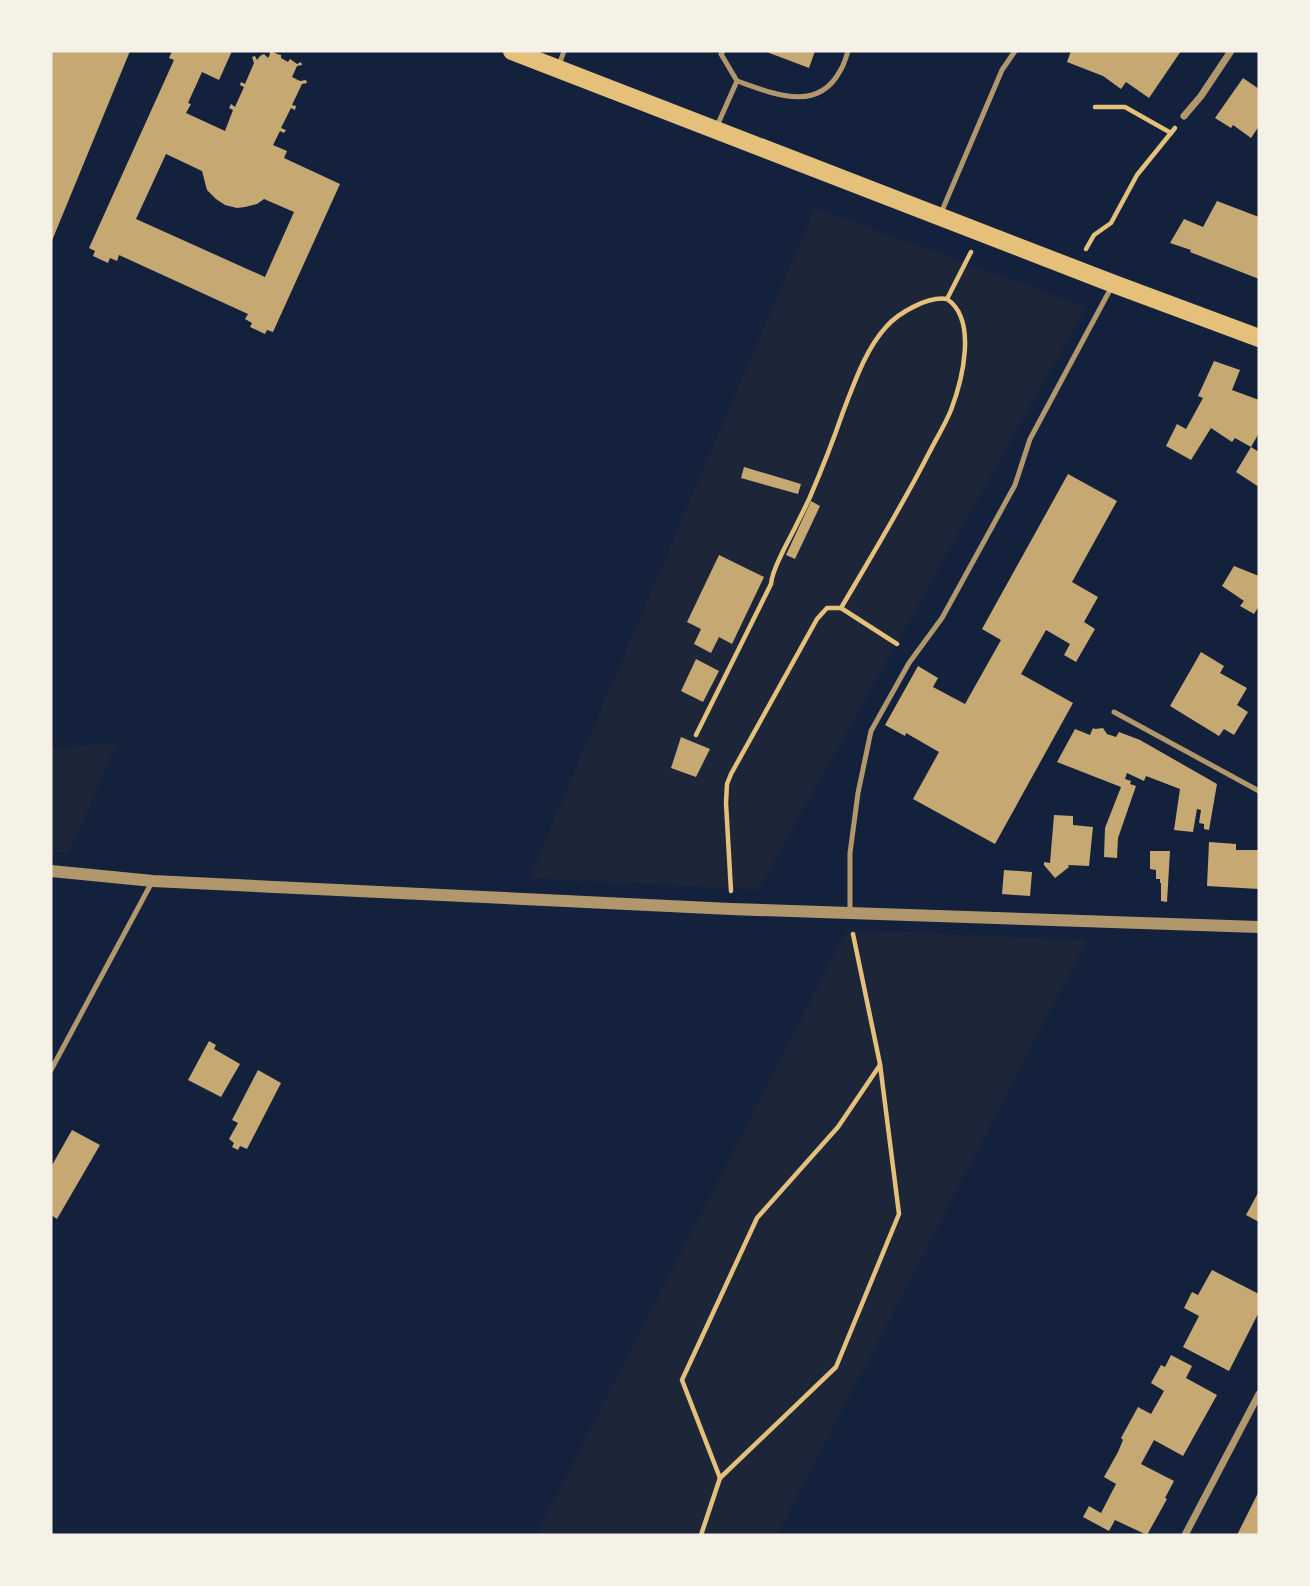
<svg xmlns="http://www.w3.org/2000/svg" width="1310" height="1586" font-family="'Roboto Serif',serif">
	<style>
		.green { fill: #1d2539 }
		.building { fill: #c6a872; fill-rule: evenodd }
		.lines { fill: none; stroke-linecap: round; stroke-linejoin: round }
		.path { stroke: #e5c07b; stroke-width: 4.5 }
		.service { stroke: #b1986c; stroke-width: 5 }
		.minor { stroke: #b1986c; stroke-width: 7 }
		.tertiary { stroke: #b1986c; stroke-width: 12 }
		.primary { stroke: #e5c07b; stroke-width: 18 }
	</style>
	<rect width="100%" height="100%" fill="#14213d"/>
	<!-- green -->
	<g class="green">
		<path d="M815 208 1086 307 758 890 529 878Z"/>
		<path d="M117 743 69 852 51 851V748Z"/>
		<path d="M847 930 1087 940 777 1535H536Z"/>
	</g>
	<!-- building -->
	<g class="building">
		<path d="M51 51H130L51 243Z"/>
		<path d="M172 51H232L219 80 202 72 188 103 191 104 186 113 225 131 233 110 229 108 231 104 235 107 244 87 240 85 241 82 245 84 254 63 252 57 255 56 257 60 260 56 264 54 268 58 270 54 269 51H272L277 54 281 55V58L288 62 290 59 297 64 301 62 302 65 297 66 292 77 300 81 306 80 307 83 302 84 292 105 296 106 295 110 291 108 281 128 286 130 284 133 280 131 273 145 287 151 284 158 340 184 273 332 267 330 265 334 250 327 252 323 245 319 248 314 119 255 117 261 110 258 108 263 93 256 95 251 89 248 174 60 169 58ZM166 154 202 171 207 190 216 199 225 205 237 208 245 207 257 204 264 199 294 212 265 277 136 219Z"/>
		<path d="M764 51H815L809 68Z"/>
		<path d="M1071 51H1181L1149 98 1126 82 1121 89 1103 76 1067 62Z"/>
		<path d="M1243 78 1259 89V126L1251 138 1233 125 1231 128 1215 118Z"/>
		<path d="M1217 201 1259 217V279L1190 252 1191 250 1170 243 1184 219 1203 227Z"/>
		<path d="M1214 361 1240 370 1232 390 1259 400V433L1251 447 1259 452V487L1236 472 1251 447 1235 438 1232 442 1211 428 1191 460 1166 446 1177 424 1186 429 1203 398 1198 396Z"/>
		<path d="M744 467 801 484 798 494 741 478Z"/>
		<path d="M1068 474 1117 501 1072 582 1098 597 1084 622 1095 629 1076 662 1064 655 1070 644 1046 630 1021 674 1073 703 995 844 913 799 939 752 906 733 905 736 885 725 918 666 938 678 933 687 965 704 1001 640 982 629Z"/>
		<path d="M811 501 820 506 795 559 786 555Z"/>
		<path d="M719 555 764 577 732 644 719 637 711 653 694 644 701 629 687 622Z"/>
		<path d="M1234 566 1259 576V606L1254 614 1240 606 1244 601 1222 586Z"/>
		<path d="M1201 652 1224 666 1220 673 1247 688 1237 705 1248 712 1234 735 1224 729 1219 736 1170 706Z"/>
		<path d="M696 659 719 671 703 702 681 691Z"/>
		<path d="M1093 728 1095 729 1103 728 1107 734 1116 737 1119 732 1140 740 1217 784 1209 830 1204 829V824L1199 823 1201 810 1197 809 1193 832 1174 830 1180 789 1146 776 1144 781 1127 773 1125 779 1131 781 1130 784 1136 786 1118 838 1117 858 1104 857 1105 828 1121 787 1057 762 1075 729 1090 735Z"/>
		<path d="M681 737 710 749 696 777 671 768Z"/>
		<path d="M1054 815 1073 816V825L1093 827 1089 866 1068 865 1069 867 1055 878 1044 865V862L1050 863Z"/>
		<path d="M1209 842 1236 844V850H1259V889L1207 886Z"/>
		<path d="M1150 851H1170L1167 902 1161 901V883H1160V879H1156V870L1150 869Z"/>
		<path d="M1004 870 1032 872 1030 896 1002 894Z"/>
		<path d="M209 1041 216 1045 214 1049 240 1064 221 1097 188 1080Z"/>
		<path d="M258 1070 281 1083 247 1149 240 1146 238 1150 232 1147 234 1143 229 1139 238 1123 232 1120Z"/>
		<path d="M72 1130 100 1145 57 1219 51 1215V1167Z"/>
		<path d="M1259 1191V1222L1246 1215Z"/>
		<path d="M1212 1270 1259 1294V1312L1229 1371 1183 1347 1199 1316 1184 1308 1192 1292 1198 1295Z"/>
		<path d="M1171 1355 1192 1366 1186 1378 1217 1395 1183 1456 1154 1440 1141 1464 1174 1481 1165 1498 1167 1499 1147 1535 1115 1520 1109 1531 1083 1517 1089 1506 1101 1513 1116 1484 1104 1477 1118 1452 1123 1440 1121 1438 1138 1407 1151 1414 1164 1391 1151 1383 1161 1365 1165 1367Z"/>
		<path d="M1259 1491V1535H1237Z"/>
	</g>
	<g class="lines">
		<!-- path -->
		<g class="path">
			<path d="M1095 107H1125L1171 133"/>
			<path d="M1086 249 1094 235 1111 223 1137 175 1175 128"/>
			<path d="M841 608C871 557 902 506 929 453 936 439 945 425 951 410 962 381 978 320 947 299L971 252"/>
			<path d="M696 735 771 584C772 572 779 560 784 549 793 532 802 514 810 497 822 469 833 441 843 412 854 384 865 350 886 327 898 313 928 296 947 299"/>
			<path d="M731 891 726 803 727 784 731 774 817 619 827 608H841L897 644"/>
			<path d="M720 1478 682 1380 757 1218 838 1127 880 1065"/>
			<path d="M701 1535 720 1478 836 1367 899 1214 880 1064 853 934"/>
		</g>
		<!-- service -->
		<g class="service">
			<path d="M723 51 721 54 737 81C772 93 817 114 840 71 844 65 846 57 848 51"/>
			<path d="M559 65 564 51"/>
			<path d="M717 126 737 81"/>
			<path d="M941 213 1002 70 1015 51"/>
			<path d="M1114 712 1259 791"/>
			<path d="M850 914V853L858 793 871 731 909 663 942 618 1015 485 1030 439 1111 288"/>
			<path d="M51 1070 152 882"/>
		</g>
		<!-- minor -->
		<g class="minor">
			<path d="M1184 116 1201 96 1231 51"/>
			<path d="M1185 1535 1259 1394"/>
		</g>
		<!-- tertiary -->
		<path class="tertiary" d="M51 871 153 881 731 909 1259 927"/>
		<!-- primary -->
		<path class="primary" d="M512 51 1114 284 1259 338"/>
	</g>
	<!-- border -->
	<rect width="1310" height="1586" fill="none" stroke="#f6f1e7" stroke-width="105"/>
</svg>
